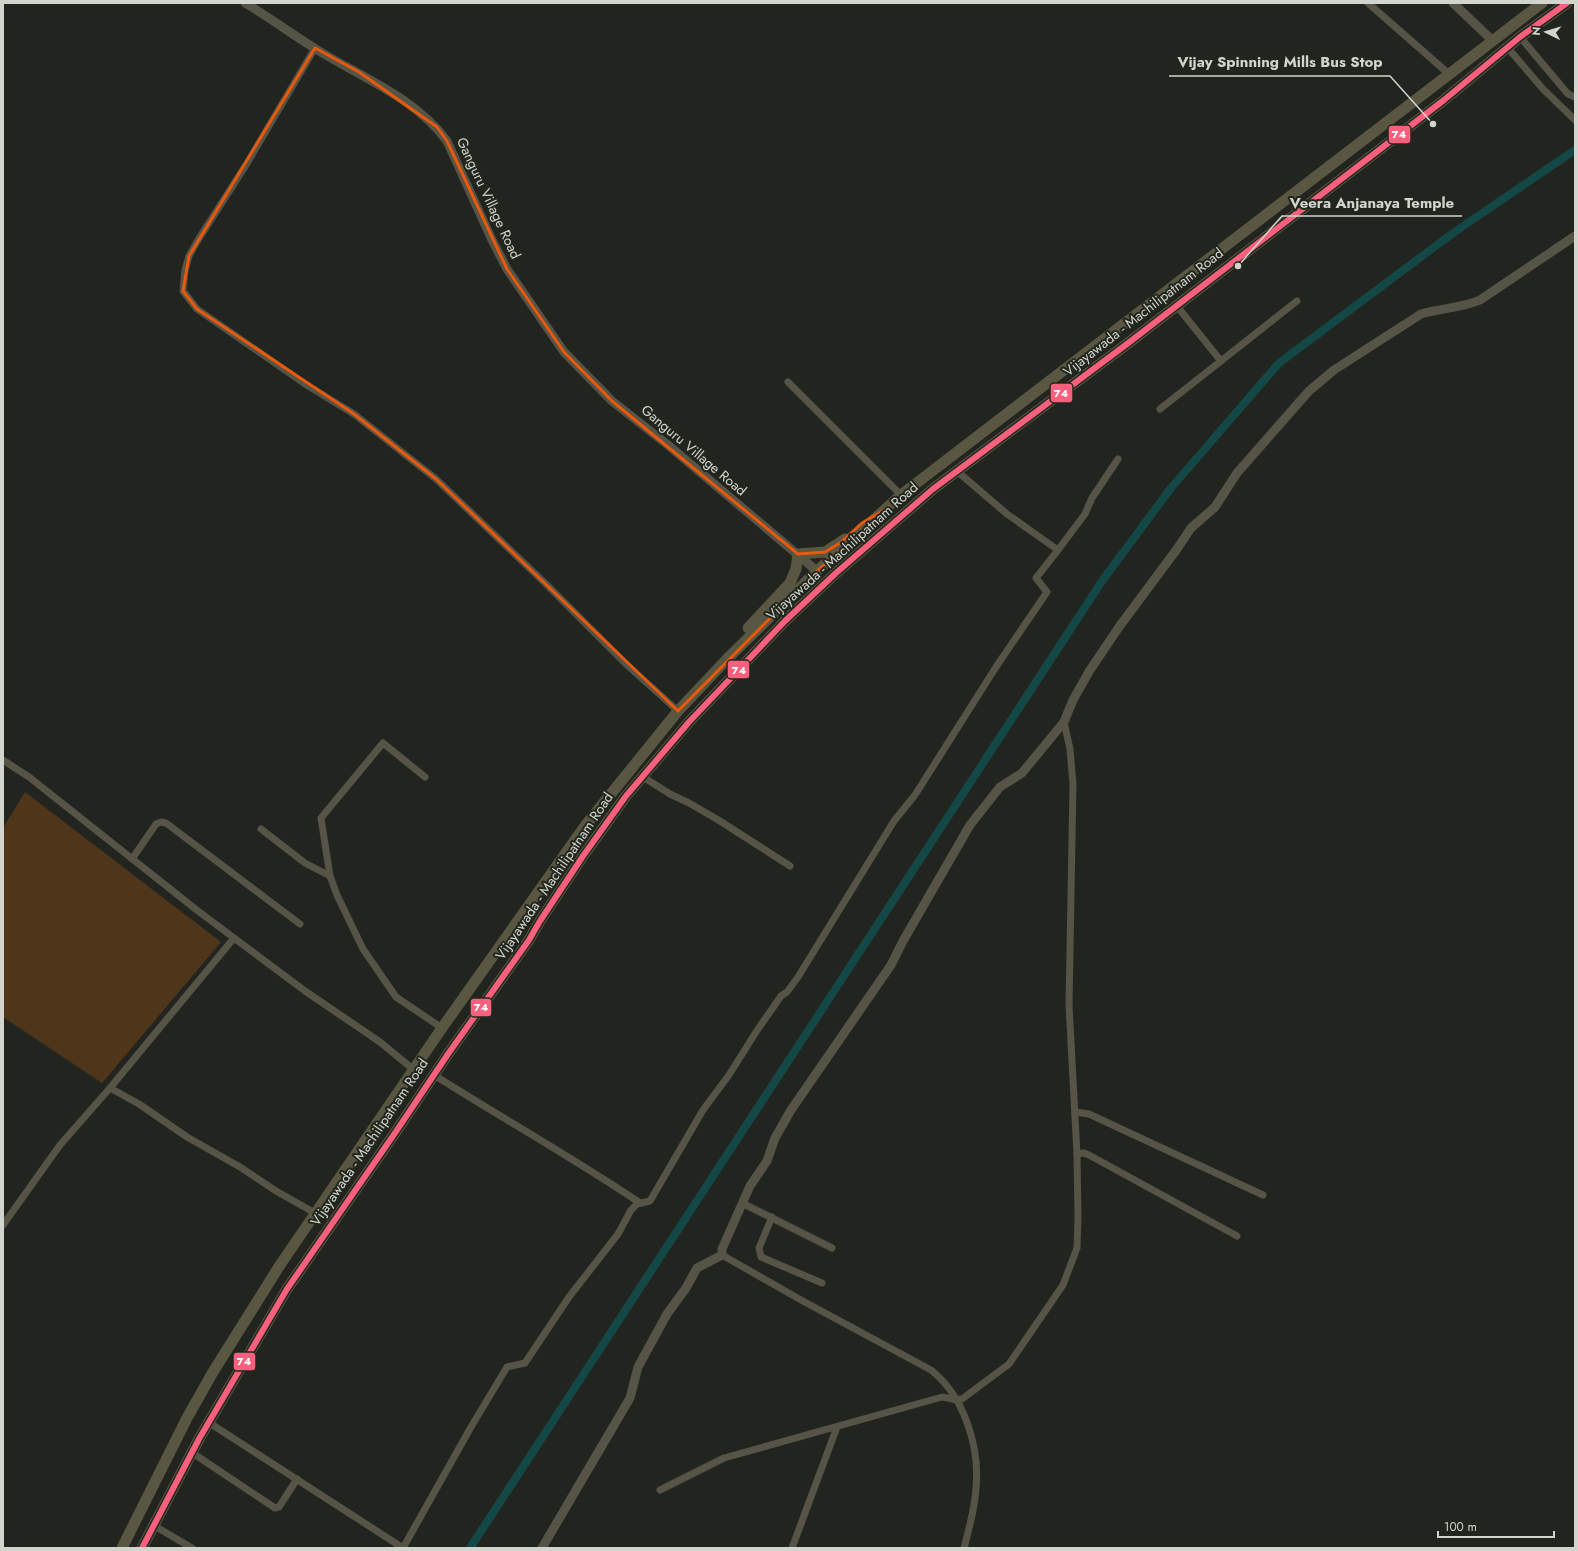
<svg xmlns="http://www.w3.org/2000/svg" width="1578" height="1551" font-family="Jost,sans-serif">
	<style>
		.green { fill: #4f361b }
		.lines { fill: none; stroke-linecap: round; stroke-linejoin: round }
		.canal { stroke: #134846; stroke-width: 8 }
		.minor { stroke: #565347; stroke-width: 7 }
		.tertiary { stroke: #565347; stroke-width: 9 }
		.trunk { stroke: #595642; stroke-width: 11 }
		.bus-1-casing { stroke: #22271d; stroke-width: 9 }
		.bus-1 { stroke: #f8607d; stroke-width: 6 }
		.marked { fill: none; stroke: #e8590c; stroke-width: 3; stroke-linejoin: round }
		.labels { text-anchor: middle; stroke-width: 4; stroke-linejoin: round; paint-order: stroke }
		.street-label { font-size: 14px; fill: #d2d5ce; stroke: #22271d }
		.leader { fill: none; stroke: #d2d5ce; stroke-width: 1.5 }
		.callout-dot { fill: #d2d5ce; stroke: #22271d; stroke-width: 1.5 }
		.callout-label { font-size: 15px; text-anchor: middle; font-weight: bold; fill: #d2d5ce; stroke: #22271d; stroke-width: 4; stroke-linejoin: round; paint-order: stroke }
		.line-badge { stroke: #22271d; stroke-width: 1.5 }
		.badge-label { font-size: 11px; text-anchor: middle; font-weight: bold; fill: #fff }
	</style>
	<rect width="100%" height="100%" fill="#22251f"/>
	<!-- green -->
	<path class="green" d="M25 792 221 942 102 1083 3 1017V828Z"/>
	<g class="lines">
		<!-- canal -->
		<path class="canal" d="M470 1548 1102 581 1171 488 1279 363 1453 233 1575 150"/>
		<!-- minor -->
		<g class="minor">
			<path d="M1368 3 1449 74"/>
			<path d="M1520 37 1568 94 1575 97"/>
			<path d="M1507 47 1543 89 1575 120"/>
			<path d="M315 48 246 165 198 240 189 256 185 270 183 291 197 309 305 384 354 414 436 479 547 585 627 665 678 711"/>
			<path d="M1176 305 1221 361"/>
			<path d="M788 382 901 495"/>
			<path d="M1160 409 1297 301"/>
			<path d="M1058 550 1085 514 1092 498 1118 459"/>
			<path d="M3 760 29 777 198 911 305 991 380 1042 414 1070"/>
			<path d="M425 777 383 743 321 818 330 876 337 895 363 949 396 997 442 1028"/>
			<path d="M643 777 670 794 689 803 720 821 790 866"/>
			<path d="M261 829 305 863 330 876"/>
			<path d="M132 859 156 824 161 822 166 823 300 924"/>
			<path d="M434 1075C502 1118 573 1158 640 1203"/>
			<path d="M110 1088 139 1104 187 1137 240 1167 276 1191 315 1213"/>
			<path d="M1075 1112 1089 1114 1263 1195"/>
			<path d="M1077 1154 1084 1153 1089 1155 1237 1236"/>
			<path d="M742 1203 832 1248"/>
			<path d="M772 1217 759 1248 761 1257 822 1283"/>
			<path d="M3 1225 60 1145 110 1088 234 938"/>
			<path d="M722 1255 801 1300 931 1370C964 1396 980 1447 976 1488 975 1508 969 1529 964 1548"/>
			<path d="M208 1422 403 1548 471 1427 507 1367 525 1363 569 1297 618 1234 631 1210 637 1204 650 1201 703 1110 729 1075 756 1032 781 996 787 992 798 977 894 821 915 795 996 667 1047 592 1036 578 1058 550 1007 514 958 472"/>
			<path d="M191 1452 275 1508 279 1507 297 1479"/>
			<path d="M660 1490 724 1458 942 1397 957 1400 962 1399 1009 1364 1063 1285 1077 1248 1078 1218 1077 1154 1069 1005 1073 784 1070 749 1064 722"/>
			<path d="M153 1525 192 1548"/>
			<path d="M792 1548 837 1427"/>
		</g>
		<!-- tertiary -->
		<g class="tertiary">
			<path d="M245 3C272 19 297 38 324 54 366 79 417 100 447 141L492 240 507 269 564 352 612 401 668 445 817 571"/>
			<path d="M1453 3 1493 41"/>
			<path d="M542 1548 630 1398 638 1367 667 1314 686 1288 697 1268 722 1255V1249L750 1186 767 1161 775 1138 791 1110 891 965 903 941 970 825 1000 787 1022 773 1064 722 1073 700 1090 670 1119 627 1177 549 1191 528 1215 507 1237 473 1309 391 1334 370 1421 314C1441 308 1462 308 1480 300L1575 236"/>
		</g>
		<!-- trunk -->
		<g class="trunk">
			<path d="M748 628 790 583 796 569 798 554 825 552 845 539"/>
			<path d="M122 1548 187 1418 213 1372 280 1265 442 1028 585 826 678 711 728 658 817 571 901 495 1542 3"/>
			<path d="M142 1548 199 1439 287 1289 395 1133 448 1054 529 940 540 921 583 856 626 796 689 722 785 621 836 573 933 489 1127 344 1444 100 1520 37 1567 3"/>
		</g>
		<defs>
			<path id="bus-1" d="M142 1548 199 1439 287 1289 395 1133 448 1054 529 940 540 921 583 856 626 796 689 722 785 621 836 573 933 489 1127 344 1444 100 1520 37 1567 3"/>
		</defs>
		<!-- bus-1 casing -->
		<use href="#bus-1" class="bus-1-casing"/>
		<!-- bus-1 -->
		<use href="#bus-1" class="bus-1"/>
	</g>
	<!-- marked area -->
	<path class="marked" d="M315 48 359 72 437 127 447 141 507 269 564 352 612 401 798 554 825 552 840 543 862 523 889 507 817 571 678 711 436 479 354 414 197 309 183 291 189 256Z"/>
	<g class="labels">
		<!-- street labels -->
		<g class="street-label">
			<text transform="translate(489 198) rotate(65)" y="5">Ganguru Village Road</text>
			<text transform="translate(1143 312) rotate(-38)" y="5">Vijayawada - Machilipatnam Road</text>
			<text transform="translate(694 450) rotate(40)" y="5">Ganguru Village Road</text>
			<text transform="translate(842 551) rotate(-42)" y="5">Vijayawada - Machilipatnam Road</text>
			<text transform="translate(554 876) rotate(-56)" y="5">Vijayawada - Machilipatnam Road</text>
			<text transform="translate(369 1142) rotate(-56)" y="5">Vijayawada - Machilipatnam Road</text>
		</g>
	</g>
	<!-- callouts -->
	<path class="leader" d="M1433 124L1390 76H1169M1238 266L1282 216H1462"/>
	<g class="callout-dot">
		<circle cx="1433" cy="124" r="4"/>
		<circle cx="1238" cy="266" r="4"/>
	</g>
	<g class="callout-label">
		<text x="1280" y="67">Vijay Spinning Mills Bus Stop</text>
		<text x="1372" y="208">Veera Anjanaya Temple</text>
	</g>
	<g class="line-badge">
		<rect x="1388" y="125" width="23" height="19" rx="4" fill="#f8607d"/>
		<rect x="1050" y="383" width="23" height="20" rx="4" fill="#f8607d"/>
		<rect x="727" y="660" width="23" height="19" rx="4" fill="#f8607d"/>
		<rect x="470" y="998" width="22" height="19" rx="4" fill="#f8607d"/>
		<rect x="233" y="1352" width="23" height="19" rx="4" fill="#f8607d"/>
	</g>
	<g class="badge-label">
		<text x="1399" y="138">74</text>
		<text x="1061" y="397">74</text>
		<text x="739" y="674">74</text>
		<text x="481" y="1011">74</text>
		<text x="244" y="1365">74</text>
	</g>
	<!-- border -->
	<rect width="1578" height="1551" fill="none" stroke="#d2d5ce" stroke-width="8"/>
	<!-- north arrow -->
	<g transform="translate(1546 32) rotate(275)" stroke="#22271d" stroke-width="3" paint-order="stroke">
	<path d="M0-3L7 15L0 10L-7 15Z" fill="#d2d5ce"/>
	<text y="-6" font-size="11" font-weight="bold" text-anchor="middle" fill="#d2d5ce">N</text>
	</g>
	<!-- scale -->
	<path d="M1438 1531v6h116v-6" fill="none" stroke="#d2d5ce" stroke-width="2"/>
	<text x="1444" y="1531" font-size="12" fill="#d2d5ce" stroke="#22271d" stroke-width="3" paint-order="stroke">100 m</text>
</svg>
